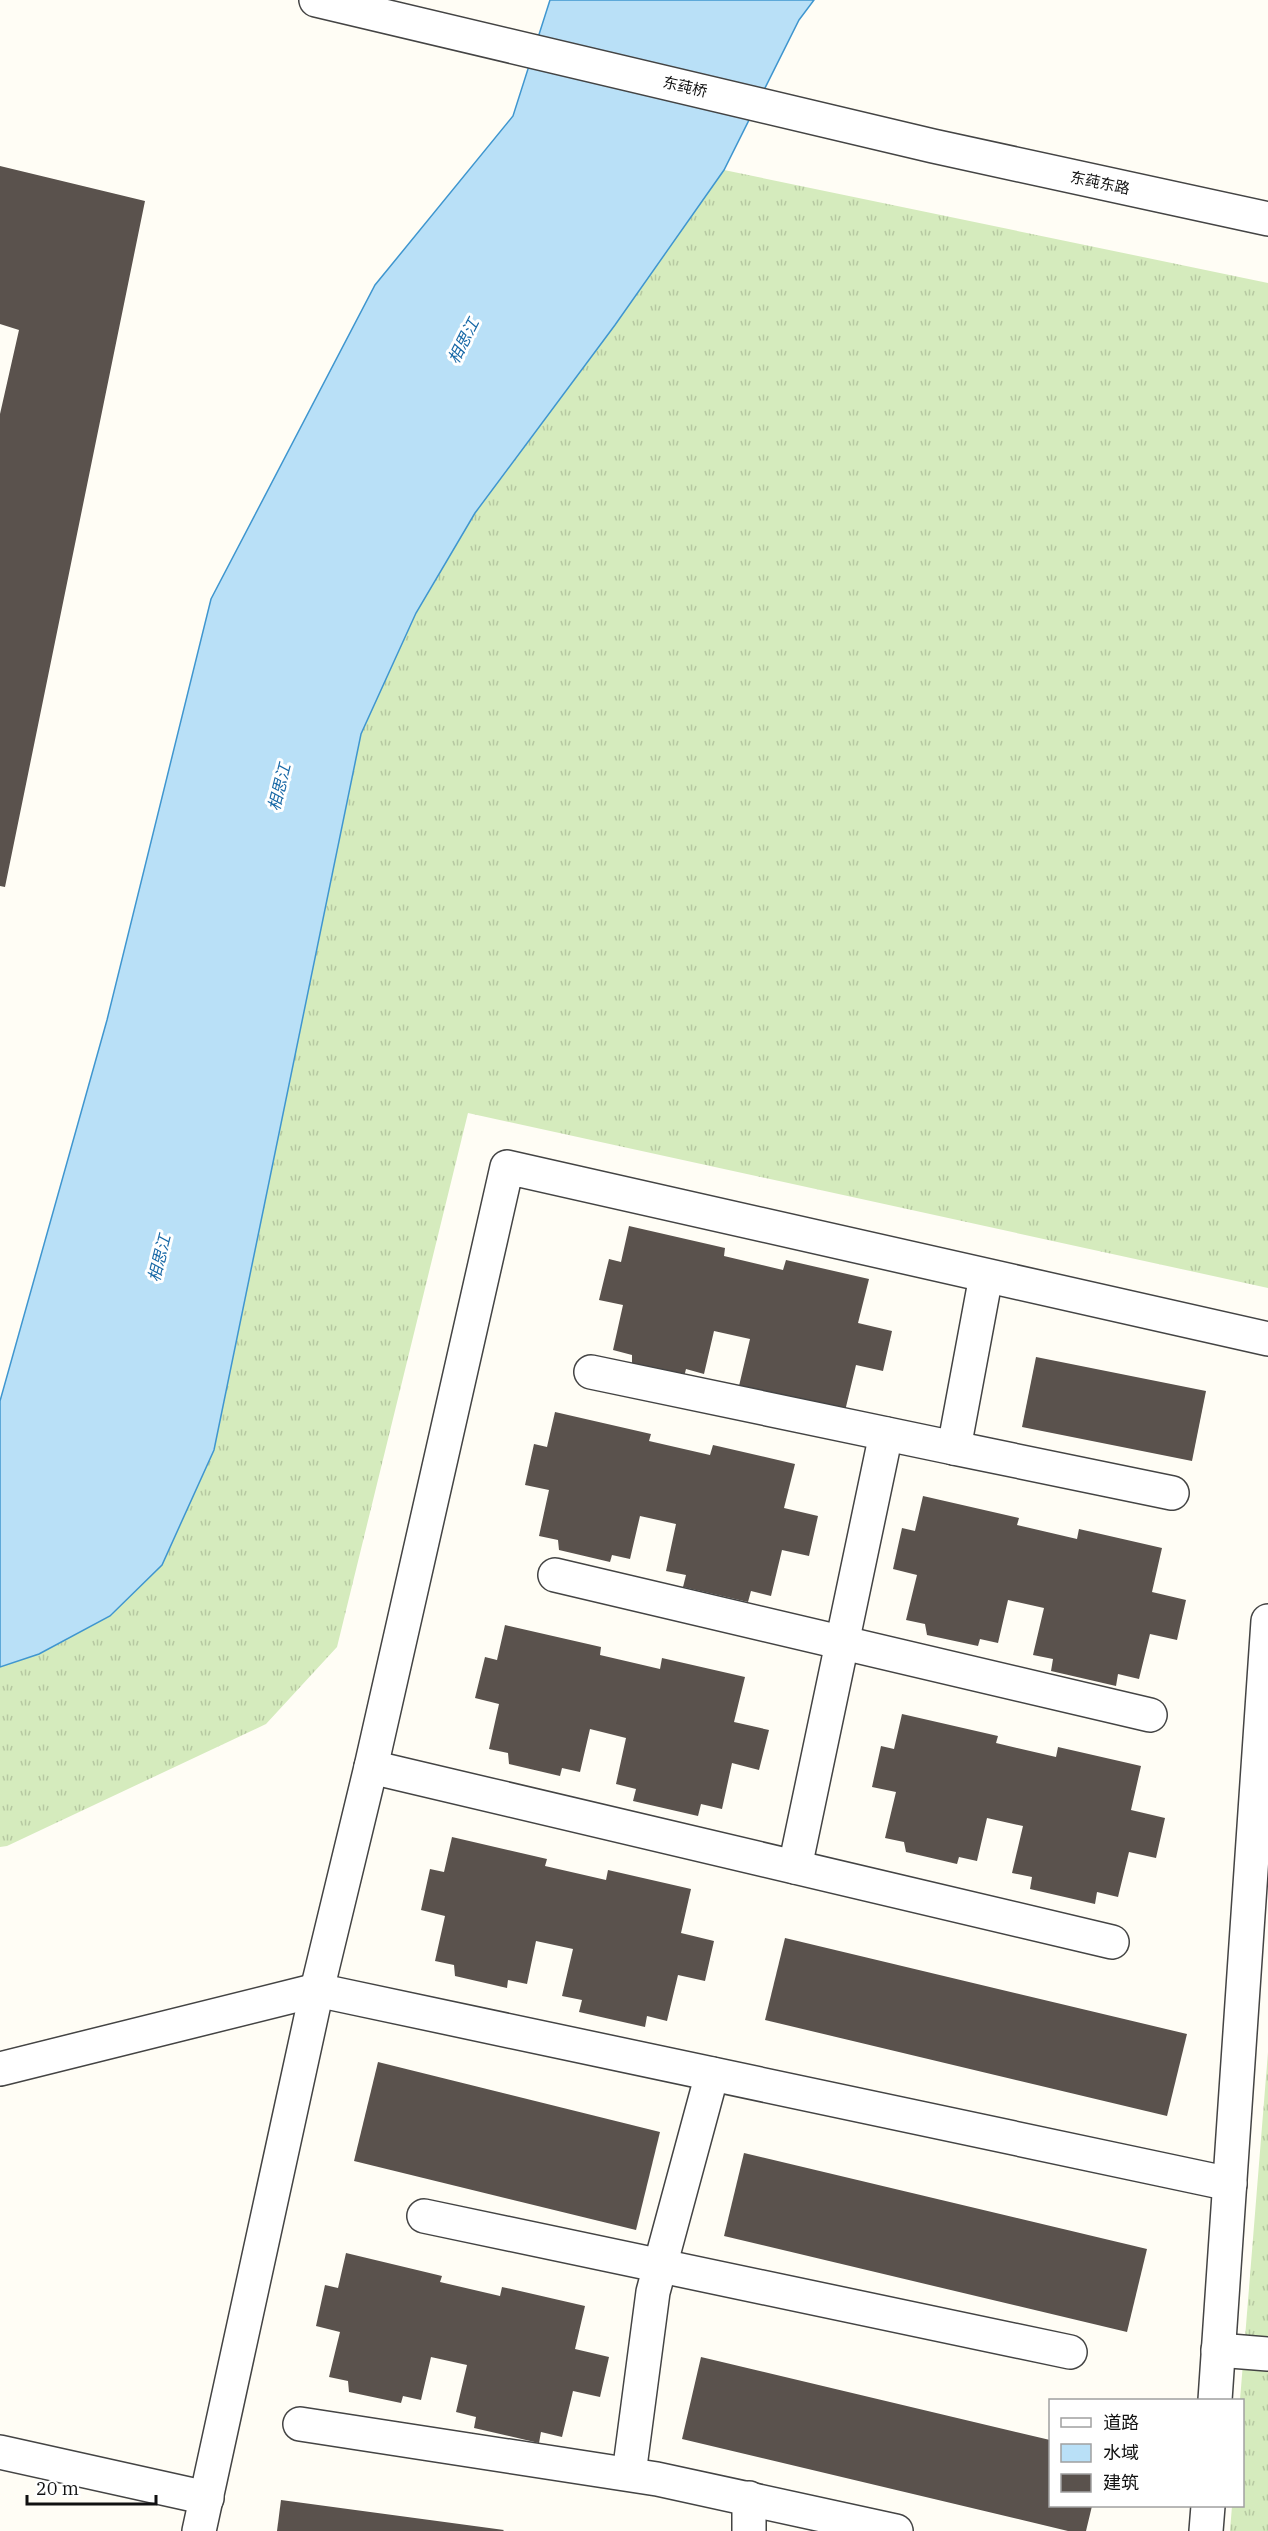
<svg xmlns="http://www.w3.org/2000/svg" width="1268" height="2531" font-family="'IBM Plex Serif','Noto Sans SC',serif">
	<style>
		.grass { fill: url(#grass-tufts) }
		.water { fill: #b9e0f7; stroke: #3f96cf; stroke-width: 1.5 }
		.building { fill: #5a524d }
		.lines { fill: none; stroke-linecap: round; stroke-linejoin: round }
		.minor-casing { stroke: #444; stroke-width: 36 }
		.minor { stroke: #fff; stroke-width: 33 }
		.labels { text-anchor: middle; stroke-width: 6; stroke-linejoin: round; paint-order: stroke }
		.street-label { font-size: 15px; fill: #111; stroke: #fff }
		.water-label { font-size: 16px; font-style: italic; fill: #1768a6; stroke: #fff }
	</style>
	<defs>
		<pattern id="grass-tufts" width="24" height="20" patternUnits="userSpaceOnUse" patternTransform="scale(1.5)"><rect width="24" height="20" fill="#d5ebbd"/><path d="M3 7l-1-3M5 7V3M7 7l1-3M15 17l-1-3M17 17v-4M19 17l1-3" fill="none" stroke="#b6c8a1"/></pattern>
	</defs>
	<rect width="100%" height="100%" fill="#fffdf5"/>
	<!-- grass -->
	<g class="grass">
		<path d="M724 170 1268 283V1288L468 1113 337 1647 266 1724 7 1846 0 1847V1667L39 1654 110 1616 162 1565 214 1450 361 734 416 613 475 513 615 325Z"/>
		<path d="M1268 2052V2531H1230L1232 2506H1242V2400H1240Z"/>
	</g>
	<!-- water -->
	<path class="water" d="M550 0H814L799 20 724 170 615 325 475 513 416 613 361 734 214 1450 162 1565 110 1616 39 1654 0 1667V1401L107 1020 211 599 375 285 513 116Z"/>
	<!-- building -->
	<g class="building">
		<path d="M0 166 145 201 5 887 0 886V414L19 330 0 324Z"/>
		<path d="M629 1226 725 1248 724 1256 783 1270 786 1260 869 1279 858 1323 892 1331 883 1371 856 1365 845 1411 739 1386 750 1339 714 1331 704 1374 686 1369 684 1377 632 1366V1355L613 1350 623 1305 599 1300 609 1259 621 1262Z"/>
		<path d="M1036 1357 1206 1391 1192 1461 1022 1427Z"/>
		<path d="M555 1412 651 1434 649 1441 710 1455 713 1445 795 1464 784 1508 818 1516 809 1556 782 1550 771 1596 751 1591 748 1602 683 1587 686 1575 666 1571 676 1524 640 1516 630 1559 612 1555 610 1562 559 1550 558 1540 539 1536 549 1490 525 1485 534 1444 547 1447Z"/>
		<path d="M923 1496 1019 1518 1017 1525 1077 1539 1079 1529 1162 1548 1152 1592 1186 1600 1177 1640 1150 1634 1139 1679 1118 1674 1116 1686 1051 1671 1053 1659 1033 1655 1044 1608 1008 1600 998 1643 980 1639 978 1646 927 1635 925 1624 906 1620 917 1575 893 1569 902 1528 915 1531Z"/>
		<path d="M505 1625 601 1647 600 1655 660 1669 662 1658 745 1677 734 1722 769 1730 759 1770 732 1763 722 1809 701 1804 698 1816 633 1801 636 1789 616 1784 626 1738 590 1729 580 1772 562 1768 560 1776 509 1764 508 1753 489 1749 499 1704 475 1698 485 1657 497 1660Z"/>
		<path d="M902 1714 998 1736 996 1743 1056 1757 1058 1747 1141 1766 1131 1810 1165 1818 1156 1858 1129 1852 1118 1897 1097 1892 1095 1904 1030 1889 1032 1877 1012 1873 1023 1826 987 1818 977 1861 959 1857 957 1864 906 1852 904 1842 885 1838 896 1792 872 1787 881 1746 894 1749Z"/>
		<path d="M452 1837 547 1859 545 1866 606 1880 608 1870 691 1889 681 1933 714 1941 705 1981 678 1975 667 2021 647 2016 645 2027 579 2012 582 2000 562 1996 573 1949 536 1941 527 1984 508 1980 507 1988 455 1976 454 1965 435 1961 445 1916 421 1910 430 1869 444 1872Z"/>
		<path d="M785 1938 1187 2034 1167 2116 765 2020Z"/>
		<path d="M378 2062 660 2132 636 2230 354 2161Z"/>
		<path d="M744 2153 1147 2249 1127 2332 724 2236Z"/>
		<path d="M346 2253 442 2276 440 2282 500 2296 502 2287 585 2306 575 2349 609 2357 600 2397 573 2391 562 2437 541 2432 539 2443 474 2428 476 2417 456 2412 467 2365 431 2357 421 2400 403 2396 401 2403 349 2392 348 2381 329 2377 340 2332 316 2326 325 2285 338 2288Z"/>
		<path d="M701 2357 1050 2440V2506H1092L1086 2531H1068L682 2439Z"/>
		<path d="M281 2500 504 2530 503 2531H277Z"/>
	</g>
	<g class="lines">
		<defs>
			<g id="minor">
				<path d="M316 0 933 146 1268 219"/>
				<path d="M591 1372 954 1448 986 1276"/>
				<path d="M954 1448 1172 1493"/>
				<path d="M555 1575 1150 1715"/>
				<path d="M371 1767 1112 1942"/>
				<path d="M795 1867 886 1434"/>
				<path d="M0 2069 317 1990 1230 2184"/>
				<path d="M424 2216 1070 2352"/>
				<path d="M1218 2350 1268 2354"/>
				<path d="M1215 2400 1268 1621"/>
				<path d="M300 2424 657 2479 896 2531"/>
				<path d="M0 2452 207 2498"/>
				<path d="M629 2474 653 2292 712 2074"/>
				<path d="M199 2531 317 1990 371 1767 507 1167 1268 1339"/>
				<path d="M749 2531V2498"/>
				<path d="M1206 2531 1208 2506"/>
			</g>
		</defs>
		<!-- minor casing -->
		<use href="#minor" class="minor-casing"/>
		<!-- minor -->
		<use href="#minor" class="minor"/>
	</g>
	<g class="labels">
		<!-- street labels -->
		<g class="street-label">
			<text transform="translate(685 87) rotate(13)" y="5">东莼桥</text>
			<text transform="translate(1100 183) rotate(12)" y="5">东莼东路</text>
		</g>
		<!-- water labels -->
		<g class="water-label">
			<text transform="translate(463 341) rotate(-63)" y="6">相思江</text>
			<text transform="translate(279 787) rotate(-76)" y="6">相思江</text>
			<text transform="translate(159 1258) rotate(-76)" y="6">相思江</text>
		</g>
	</g>
	<!-- legend -->
	<rect x="1049" y="2399" width="195" height="108" fill="#ffffff" stroke="#a0a0a0" stroke-width="1.5"/>
	<rect x="1061" y="2418" width="30" height="9" fill="#ffffff" stroke="#a0a0a0" stroke-width="1.5"/>
	<text x="1103" y="2429" font-size="18" fill="#111111">道路</text>
	<rect x="1061" y="2444" width="30" height="18" fill="#b9e0f7" stroke="#a0a0a0" stroke-width="1.5"/>
	<text x="1103" y="2459" font-size="18" fill="#111111">水域</text>
	<rect x="1061" y="2474" width="30" height="18" fill="#5a524d" stroke="#a0a0a0" stroke-width="1.5"/>
	<text x="1103" y="2489" font-size="18" fill="#111111">建筑</text>
	<!-- scale -->
	<path d="M27 2495v9h129v-9" fill="none" stroke="#111111" stroke-width="3"/>
	<text x="36" y="2495" font-size="18" fill="#111111" stroke="#ffffff" stroke-width="4.5" paint-order="stroke">20 m</text>
</svg>
